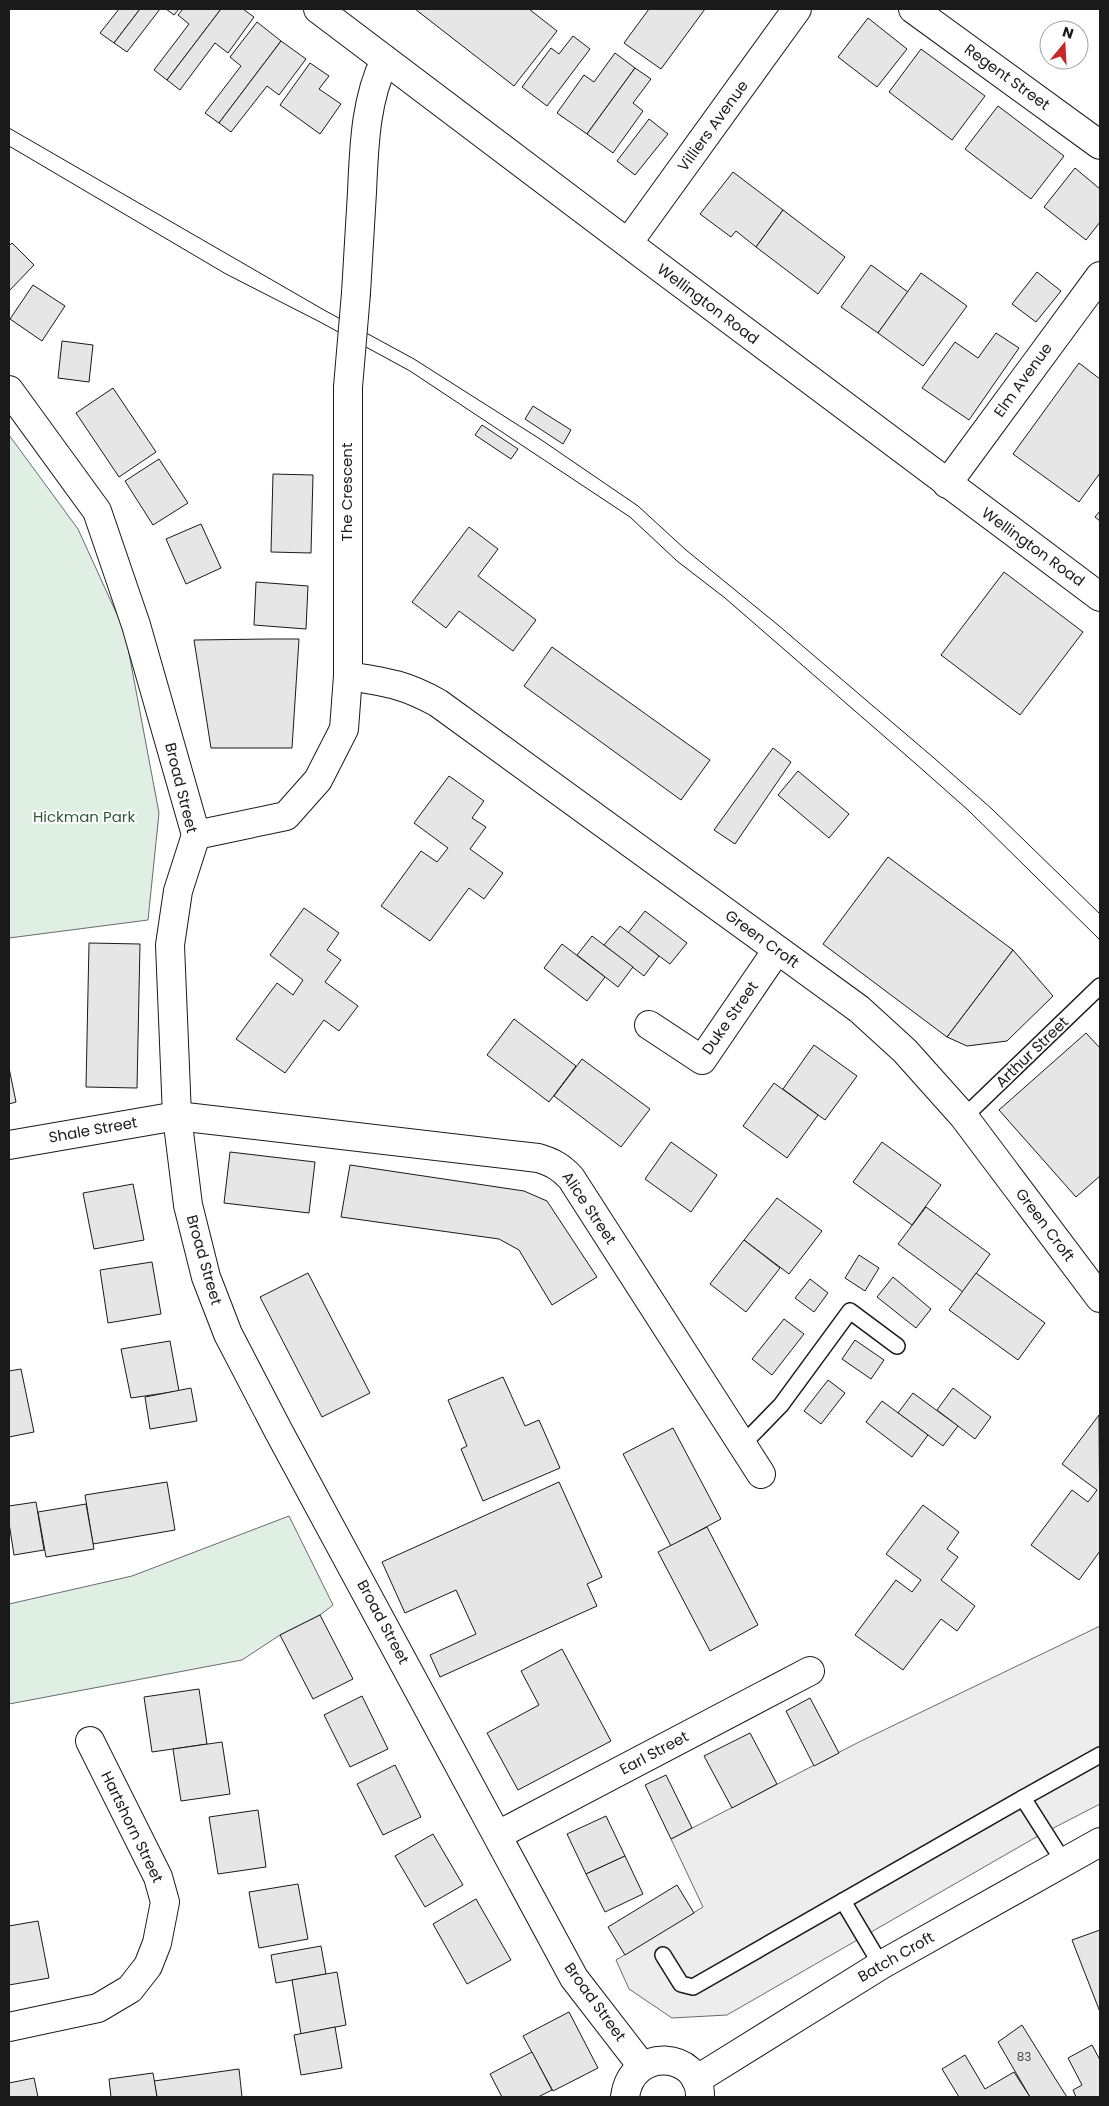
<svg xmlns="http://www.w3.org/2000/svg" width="1109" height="2106" font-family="Poppins,sans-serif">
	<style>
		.green { fill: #e0efe3; stroke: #6a6a6a }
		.parking { fill: #ededed; stroke: #6a6a6a }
		.building { fill: #e6e6e6; stroke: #1a1a1a }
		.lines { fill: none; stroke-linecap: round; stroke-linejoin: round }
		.service-casing { stroke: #1a1a1a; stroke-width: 18 }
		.minor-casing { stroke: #1a1a1a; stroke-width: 30 }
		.trunk-casing { stroke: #1a1a1a; stroke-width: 30 }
		.service { stroke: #fff; stroke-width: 15 }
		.minor { stroke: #fff; stroke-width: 28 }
		.trunk { stroke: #fff; stroke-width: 28 }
		.tram { stroke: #1a1a1a; stroke-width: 1 }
		.minor-bridge-casing { stroke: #1a1a1a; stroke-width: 30; stroke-linecap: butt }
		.minor-bridge { stroke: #fff; stroke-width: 28 }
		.labels { text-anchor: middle; stroke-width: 4; stroke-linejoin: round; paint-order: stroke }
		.number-label { font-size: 12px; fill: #4d4d4d }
		.street-label { font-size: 15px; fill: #1a1a1a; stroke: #fff }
		.park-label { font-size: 15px; fill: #2b5a34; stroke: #fff }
	</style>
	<rect width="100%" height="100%" fill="#fff"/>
	<!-- green -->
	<g class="green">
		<path d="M9 435 78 529 125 632 159 813 148 920 9 938Z"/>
		<path d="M289 1516 333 1605 320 1615 280 1635 242 1660 9 1704V1604L132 1576Z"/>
	</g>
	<!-- parking -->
	<path class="parking" d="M1100 1626V1804L1038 1836 727 2015 672 2018 629 1989 616 1960 703 1907 671 1839 859 1742Z"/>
	<!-- building -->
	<g class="building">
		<path d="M119 9H140L114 43 100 33Z"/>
		<path d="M140 9H160L127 52 114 43Z"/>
		<path d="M166 9H179L174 15Z"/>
		<path d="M183 9H221L167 80 154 70 189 24 178 15Z"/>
		<path d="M221 9H243L254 17 228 53 215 43 180 90 167 80Z"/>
		<path d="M415 9H529L557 31 514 86Z"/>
		<path d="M649 9H705L661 69 624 43Z"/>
		<path d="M868 18 907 49 877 87 838 57Z"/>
		<path d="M257 22 281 41 219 123 205 113 241 66 230 57Z"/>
		<path d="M573 36 590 49 547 106 522 87 551 48 559 54Z"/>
		<path d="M281 41 306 59 279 95 267 86 231 132 219 123Z"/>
		<path d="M921 49 985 96 952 140 889 92Z"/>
		<path d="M615 53 635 68 587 134 557 113 584 75 594 82Z"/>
		<path d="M310 63 329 76 319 89 341 104 320 134 280 105Z"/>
		<path d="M635 68 651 79 633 103 643 111 613 153 587 134Z"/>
		<path d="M998 106 1064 156 1031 199 965 149Z"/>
		<path d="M649 119 668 134 635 175 617 161Z"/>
		<path d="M1075 168 1100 189V222L1086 240 1044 207Z"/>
		<path d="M733 172 783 210 756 247 736 231 731 237 700 214Z"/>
		<path d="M783 210 845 257 818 294 756 247Z"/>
		<path d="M12 243 34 265 9 291V246Z"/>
		<path d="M871 265 908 292 878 333 841 307Z"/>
		<path d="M1037 272 1061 291 1036 322 1012 304Z"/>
		<path d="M921 273 967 306 923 366 878 333Z"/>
		<path d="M33 285 65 306 42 341 10 319Z"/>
		<path d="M996 333 1019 348 969 420 922 388 955 342 978 358Z"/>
		<path d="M62 341 93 345 89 382 58 378Z"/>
		<path d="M1079 363 1100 379V473L1079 502 1013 454Z"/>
		<path d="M113 388 156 452 119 477 76 413Z"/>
		<path d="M533 406 571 430 563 444 525 419Z"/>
		<path d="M482 425 518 449 511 459 475 435Z"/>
		<path d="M159 459 188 503 153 525 125 481Z"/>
		<path d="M273 474 313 475 311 553 271 552Z"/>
		<path d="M1100 511V521L1095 517Z"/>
		<path d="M201 524 221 568 186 584 166 539Z"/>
		<path d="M469 527 498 549 478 576 536 620 513 651 459 611 446 628 412 602Z"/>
		<path d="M1004 572 1083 632 1020 715 941 655Z"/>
		<path d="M256 582 308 586 306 629 254 625Z"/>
		<path d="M269 639H299L292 748H211L194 640Z"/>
		<path d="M552 647 710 760 681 800 524 686Z"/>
		<path d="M773 748 791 762 735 844 714 830Z"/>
		<path d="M798 771 849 814 829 838 778 795Z"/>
		<path d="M449 776 484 801 472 818 486 827 470 849 503 873 484 899 469 888 430 941 381 906 421 851 437 862 448 848 414 823Z"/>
		<path d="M888 857 1013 950 947 1037 823 944Z"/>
		<path d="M304 908 339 933 327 950 341 960 325 982 358 1006 339 1031 324 1020 285 1073 236 1039 277 983 293 995 303 980 270 955Z"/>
		<path d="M645 911 687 943 670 964 628 933Z"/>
		<path d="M620 926 659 956 644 976 604 945Z"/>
		<path d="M592 936 633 967 618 987 577 955Z"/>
		<path d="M89 943 140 944 137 1088 86 1087Z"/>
		<path d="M562 944 605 977 587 1001 544 968Z"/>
		<path d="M1013 950 1053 996 1007 1041 967 1046 947 1037Z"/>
		<path d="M514 1019 576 1066 549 1102 487 1055Z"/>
		<path d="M1086 1033 1100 1048V1176L1076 1197 999 1110Z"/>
		<path d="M814 1045 857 1076 825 1120 783 1089Z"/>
		<path d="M582 1059 650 1109 621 1147 554 1096Z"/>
		<path d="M9 1068 16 1102 9 1104Z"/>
		<path d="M774 1083 818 1115 787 1158 743 1126Z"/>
		<path d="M671 1142 717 1175 691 1212 645 1179Z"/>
		<path d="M882 1142 941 1185 912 1225 853 1182Z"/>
		<path d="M230 1152 315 1162 309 1213 224 1203Z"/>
		<path d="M350 1165 524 1191 547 1201 597 1277 552 1305 519 1250 499 1239 341 1217Z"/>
		<path d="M133 1184 144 1240 94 1249 83 1193Z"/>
		<path d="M777 1198 822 1231 789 1274 744 1240Z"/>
		<path d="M926 1207 990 1254 963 1292 898 1244Z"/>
		<path d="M744 1240 780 1268 746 1312 710 1284Z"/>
		<path d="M859 1255 879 1268 865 1291 845 1278Z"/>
		<path d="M152 1262 161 1314 108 1323 100 1270Z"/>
		<path d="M308 1273 370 1393 322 1417 260 1297Z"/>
		<path d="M976 1273 1045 1323 1018 1360 949 1310Z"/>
		<path d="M893 1277 931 1309 916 1328 877 1297Z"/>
		<path d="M810 1279 828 1293 814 1312 795 1298Z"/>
		<path d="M784 1319 804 1334 772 1375 752 1359Z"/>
		<path d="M855 1340 884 1360 871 1379 842 1359Z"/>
		<path d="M170 1341 179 1391 131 1398 121 1349Z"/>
		<path d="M21 1369 34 1432 9 1437V1371Z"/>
		<path d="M503 1377 525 1426 539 1420 560 1468 483 1501 461 1449 467 1446 448 1400Z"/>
		<path d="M828 1380 845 1393 821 1424 804 1411Z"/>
		<path d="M191 1388 197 1421 150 1429 145 1397Z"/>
		<path d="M953 1388 991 1417 975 1439 937 1410Z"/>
		<path d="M913 1393 958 1426 943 1446 898 1413Z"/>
		<path d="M882 1401 928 1435 912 1457 866 1422Z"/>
		<path d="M1099 1415 1100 1551 1079 1580 1031 1545 1072 1490 1088 1502 1097 1490 1062 1464Z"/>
		<path d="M673 1428 721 1519 671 1546 623 1454Z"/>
		<path d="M167 1482 175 1530 93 1544 85 1495Z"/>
		<path d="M559 1482 602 1577 587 1584 597 1606 440 1677 430 1655 476 1634 456 1590 405 1613 382 1562Z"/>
		<path d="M36 1502 44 1550 14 1555 9 1523V1506Z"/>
		<path d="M86 1504 94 1549 46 1557 38 1512Z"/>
		<path d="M923 1505 959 1532 947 1549 958 1557 941 1580 975 1606 957 1631 941 1619 903 1670 855 1635 896 1580 912 1592 921 1580 886 1554Z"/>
		<path d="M707 1527 758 1625 710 1651 658 1552Z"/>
		<path d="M320 1615 353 1679 313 1699 280 1635Z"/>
		<path d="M562 1649 611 1741 518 1790 487 1733 539 1705 521 1671Z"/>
		<path d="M199 1689 207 1744 152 1752 144 1697Z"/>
		<path d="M362 1696 388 1749 350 1767 324 1715Z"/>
		<path d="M810 1698 839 1753 814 1766 786 1711Z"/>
		<path d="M750 1733 777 1784 732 1808 704 1756Z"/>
		<path d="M222 1742 230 1794 181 1801 173 1749Z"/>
		<path d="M395 1765 421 1817 383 1835 357 1784Z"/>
		<path d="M666 1775 692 1828 671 1839 645 1785Z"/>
		<path d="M258 1810 266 1867 218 1874 209 1817Z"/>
		<path d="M606 1816 625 1856 586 1874 567 1834Z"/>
		<path d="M433 1834 463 1885 425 1907 395 1856Z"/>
		<path d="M625 1856 643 1894 605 1912 586 1874Z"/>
		<path d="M298 1884 308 1939 259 1948 249 1892Z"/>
		<path d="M677 1885 694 1913 625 1955 608 1927Z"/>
		<path d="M476 1899 511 1960 467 1984 433 1924Z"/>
		<path d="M38 1921 49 1978 9 1985V1926Z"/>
		<path d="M1100 1930V2012L1072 1940Z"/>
		<path d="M321 1946 326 1974 276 1983 271 1955Z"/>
		<path d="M337 1972 346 2025 301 2034 292 1980Z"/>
		<path d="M569 2012 598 2068 553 2091 523 2036Z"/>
		<path d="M1022 2025 1053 2075 1067 2097H1030L998 2042Z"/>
		<path d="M335 2027 342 2068 301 2075 294 2035Z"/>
		<path d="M1092 2045 1100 2060V2097H1076L1073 2090 1082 2085 1068 2058Z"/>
		<path d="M532 2052 552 2090 538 2097H502L490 2074Z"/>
		<path d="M965 2055 985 2089 1014 2072 1030 2097H959L942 2069Z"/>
		<path d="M239 2069 242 2097H157L154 2081Z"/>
		<path d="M153 2073 157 2097H111L109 2079Z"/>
		<path d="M34 2078 38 2097H9V2083Z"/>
	</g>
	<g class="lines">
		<defs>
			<g id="service">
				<path d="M964 1117 1100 986"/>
				<path d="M742 1445 781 1405 850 1311 897 1346"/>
				<path d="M1063 1861 1023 1798 1100 1755"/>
				<path d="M843 1901 881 1965"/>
				<path d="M663 1955 681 1984 693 1987 1023 1798"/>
			</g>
			<g id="minor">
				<path d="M913 9 1100 145"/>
				<path d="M628 243 797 9"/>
				<path d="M356 293C358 259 360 226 362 192 364 149 365 100 385 60"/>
				<path d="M9 390 97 511 136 625 196 835 178 891 170 945 177 1116 188 1205 206 1277 228 1334 279 1432 574 1978 642 2066"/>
				<path d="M947 484 1100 276"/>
				<path d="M348 676C386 682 404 684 438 703L859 1009 905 1051 964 1117 1100 1298"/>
				<path d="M196 835 286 816 318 780 344 729 348 676V387"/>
				<path d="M649 1025 702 1060 777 950"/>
				<path d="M9 1145 177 1116 538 1158C552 1162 561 1167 571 1178L761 1474"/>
				<path d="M498 1835 810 1671"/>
				<path d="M9 2027 98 2008 130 1989 148 1966 157 1943 165 1902 158 1877 90 1741"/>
				<path d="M696 2080 881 1965 1100 1842"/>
				<path d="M625 2097C632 2045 700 2052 700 2096"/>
			</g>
			<path id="trunk" d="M318 9 654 263 1100 597"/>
		</defs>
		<!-- service casing -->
		<use href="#service" class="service-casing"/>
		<!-- minor casing -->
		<use href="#minor" class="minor-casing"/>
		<!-- trunk casing -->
		<use href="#trunk" class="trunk-casing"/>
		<!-- service -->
		<use href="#service" class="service"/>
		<!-- minor -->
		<use href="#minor" class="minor"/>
		<!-- trunk -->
		<use href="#trunk" class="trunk"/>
		<!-- tram -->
		<g class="tram">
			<path d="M9 128 324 310 414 359 540 439 638 506 686 550 778 625 934 758 992 809 1100 914"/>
			<path d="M9 146 226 274 320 322 410 371 630 517 677 561 725 598 916 764 968 810 1100 940"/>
		</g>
		<defs>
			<path id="minor-bridge" d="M348 387 356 293"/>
		</defs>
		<!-- minor-bridge casing -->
		<use href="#minor-bridge" class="minor-bridge-casing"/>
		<!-- minor-bridge -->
		<use href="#minor-bridge" class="minor-bridge"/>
	</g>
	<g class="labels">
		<!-- number labels -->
		<g class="number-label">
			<text x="1024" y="2061">83</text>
		</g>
		<!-- street labels -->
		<g class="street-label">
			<text transform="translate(1007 77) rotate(36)" y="5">Regent Street</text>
			<text transform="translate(713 126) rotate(-54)" y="5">Villiers Avenue</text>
			<text transform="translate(708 304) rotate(37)" y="5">Wellington Road</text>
			<text transform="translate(1023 380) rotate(-54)" y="5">Elm Avenue</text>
			<text transform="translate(347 492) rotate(-90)" y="5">The Crescent</text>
			<text transform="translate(1033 547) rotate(36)" y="5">Wellington Road</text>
			<text transform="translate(181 788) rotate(76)" y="5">Broad Street</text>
			<text transform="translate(762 939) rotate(36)" y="5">Green Croft</text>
			<text transform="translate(730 1018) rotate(-55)" y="5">Duke Street</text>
			<text transform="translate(1032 1052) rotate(-44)" y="5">Arthur Street</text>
			<text transform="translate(93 1130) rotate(-10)" y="5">Shale Street</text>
			<text transform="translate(589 1208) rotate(56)" y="5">Alice Street</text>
			<text transform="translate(1045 1225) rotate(53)" y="5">Green Croft</text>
			<text transform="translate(204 1260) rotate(74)" y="5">Broad Street</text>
			<text transform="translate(383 1622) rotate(62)" y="5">Broad Street</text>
			<text transform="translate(654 1753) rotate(-28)" y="5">Earl Street</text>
			<text transform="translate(132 1827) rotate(64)" y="5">Hartshorn Street</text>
			<text transform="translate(896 1957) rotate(-30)" y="5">Batch Croft</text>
			<text transform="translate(595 2002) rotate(54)" y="5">Broad Street</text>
		</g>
		<!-- park labels -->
		<g class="park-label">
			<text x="84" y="822">Hickman Park</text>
		</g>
	</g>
	<!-- border -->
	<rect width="1109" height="2106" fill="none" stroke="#1a1a1a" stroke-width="20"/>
	<!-- north arrow -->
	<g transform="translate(1064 45) rotate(18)"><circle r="24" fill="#ffffff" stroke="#a3a3a3"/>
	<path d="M0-4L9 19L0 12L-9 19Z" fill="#c62828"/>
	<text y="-8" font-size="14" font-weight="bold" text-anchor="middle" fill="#1a1a1a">N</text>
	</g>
</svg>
